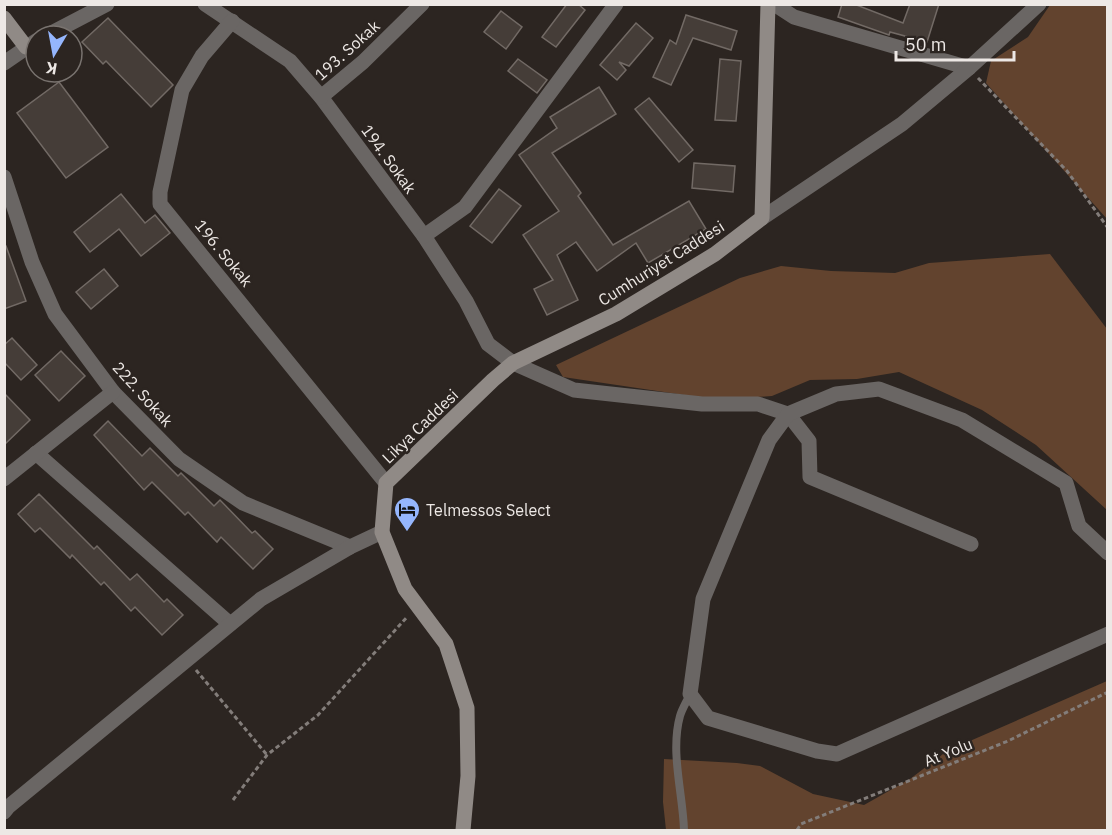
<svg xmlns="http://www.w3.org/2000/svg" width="1112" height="835" font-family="'IBM Plex Sans',sans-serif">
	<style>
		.green { fill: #62432e }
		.building { fill: #453d38; stroke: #726a65; stroke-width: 1.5 }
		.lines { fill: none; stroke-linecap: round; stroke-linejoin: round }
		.path { stroke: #837d7a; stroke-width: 3; stroke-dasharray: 4.5 3; stroke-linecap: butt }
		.lane { stroke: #6a6664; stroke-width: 8 }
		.street { stroke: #6a6664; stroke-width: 15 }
		.secondary { stroke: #908a86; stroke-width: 15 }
		.labels { text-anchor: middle; stroke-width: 5; stroke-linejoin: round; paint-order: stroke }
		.street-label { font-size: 16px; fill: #ede8e5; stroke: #2c2521 }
		.poi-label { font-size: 16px; fill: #ede8e5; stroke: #2c2521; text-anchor: start }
	</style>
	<rect width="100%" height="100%" fill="#2c2521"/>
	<!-- green -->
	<g class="green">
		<path d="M1050 5H1107V219L986 83 991 61 1028 37Z"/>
		<path d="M1050 254 1107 329V510L1036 445 982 410 899 372 857 379 810 380 772 396 718 400 563 377 556 365 740 278 781 266 831 271 895 273 929 263Z"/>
		<path d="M1107 681V830H666L663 802 664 759 737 763 760 766 813 794 864 805 910 779 947 751Z"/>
	</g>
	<!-- building -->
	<g class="building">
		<path d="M567 4H578L585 10 556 47 542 37Z"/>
		<path d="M842 4H854L903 23 910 4H939L927 42 890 32 889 35 838 17Z"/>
		<path d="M501 11 522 27 506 49 484 32Z"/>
		<path d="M686 15 737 31 731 50 693 38 671 85 653 77 670 40 676 44Z"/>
		<path d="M108 18 173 85 151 107 106 61 103 64 82 42Z"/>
		<path d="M636 23 653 38 629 66 619 62 626 70 617 80 600 65Z"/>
		<path d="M518 59 547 80 537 93 508 71Z"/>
		<path d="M720 59 741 61 736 121 715 120Z"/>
		<path d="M59 82 108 147 66 178 17 113Z"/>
		<path d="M599 87 616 114 552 153 581 193 578 196 613 245 689 201 706 229 648 263 636 243 597 271 576 242 557 255 578 300 547 315 534 289 553 280 523 235 559 211 519 155 557 128 550 117Z"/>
		<path d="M649 98 693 150 679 162 635 109Z"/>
		<path d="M694 163 735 166 733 192 692 188Z"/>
		<path d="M499 189 521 206 492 243 470 226Z"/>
		<path d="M121 194 145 223 155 215 170 233 141 256 119 229 90 252 74 232Z"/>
		<path d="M4 246H6L26 301 4 309Z"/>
		<path d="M104 269 118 286 91 309 76 292Z"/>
		<path d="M12 338 37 365 21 380 4 362V345Z"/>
		<path d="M61 351 85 376 59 401 35 375Z"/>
		<path d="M4 393 30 420 4 445Z"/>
		<path d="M108 421 142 456 150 448 178 476 181 473 214 506 220 500 252 533 255 531 273 549 253 569 221 537 217 542 188 512 185 515 152 482 144 490 94 435Z"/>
		<path d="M39 494 94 549 97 546 130 580 137 574 164 602 167 599 183 615 162 635 135 607 131 611 104 582 101 585 72 555 70 558 40 528 35 532 18 514Z"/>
	</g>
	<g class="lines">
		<!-- path -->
		<g class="path">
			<path d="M978 78 1067 171 1108 228"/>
			<path d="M196 670 267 755"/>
			<path d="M233 800 267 755 318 715 408 616"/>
			<path d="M797 830 801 824 1008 741 1108 692"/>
		</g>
		<!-- lane -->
		<path class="lane" d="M684 830C683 794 670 752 680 716 682 709 687 701 690 694"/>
		<!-- street -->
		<g class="street">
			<path d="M205 4 290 61 321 97 424 236 466 301 488 344 513 363 574 390 702 404H758L788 414 809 441 810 477 971 544"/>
			<path d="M774 4 794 17 969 68"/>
			<path d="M232 21 202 56 182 90 160 192V204L386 483"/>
			<path d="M46 36 107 4"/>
			<path d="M4 63 36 41"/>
			<path d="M321 97 363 62 422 4"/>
			<path d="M4 177 32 262 55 314 113 392 179 459 243 503 350 547"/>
			<path d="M762 218 902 124 969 68 1039 4"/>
			<path d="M424 236 465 207 616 4"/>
			<path d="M36 453 230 624"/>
			<path d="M4 479 113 392"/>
			<path d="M1108 553 1079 526 1066 483 962 420 879 389 836 394 788 414 769 440 703 599 690 694 708 718 817 751 837 754 1108 634"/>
			<path d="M4 812 8 807 261 599 350 547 382 532"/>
		</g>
		<!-- secondary -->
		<g class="secondary">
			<path d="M4 18 26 47"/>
			<path d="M463 830 468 776 467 708 446 644 405 589 382 532 386 483 493 380 513 363 616 314 715 254 762 218 768 4"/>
		</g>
	</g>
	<!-- icons -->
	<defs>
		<symbol id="hotel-pin" viewBox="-11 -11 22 30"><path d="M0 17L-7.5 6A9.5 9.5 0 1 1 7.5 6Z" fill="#95b6fd" stroke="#2c2521"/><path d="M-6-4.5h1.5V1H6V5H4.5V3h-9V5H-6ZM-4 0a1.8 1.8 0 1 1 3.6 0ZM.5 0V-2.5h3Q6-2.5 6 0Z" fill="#111"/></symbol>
	</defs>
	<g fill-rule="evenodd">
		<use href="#hotel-pin" x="392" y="495" width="30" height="40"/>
	</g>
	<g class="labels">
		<!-- street labels -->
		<g class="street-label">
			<text transform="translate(347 50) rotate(-42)" y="6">193. Sokak</text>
			<text transform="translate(389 159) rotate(54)" y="6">194. Sokak</text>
			<text transform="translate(224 253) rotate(51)" y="6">196. Sokak</text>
			<text transform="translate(661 263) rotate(-32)" y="6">Cumhuriyet Caddesi</text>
			<text transform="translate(143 394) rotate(48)" y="6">222. Sokak</text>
			<text transform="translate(420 426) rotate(-44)" y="6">Likya Caddesi</text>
			<text transform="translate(948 752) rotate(-22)" y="6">At Yolu</text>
		</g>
		<!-- poi labels -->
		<g class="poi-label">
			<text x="426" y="516">Telmessos Select</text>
		</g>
	</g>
	<!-- border -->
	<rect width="1112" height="835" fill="none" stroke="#ede8e5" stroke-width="12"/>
	<!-- north arrow -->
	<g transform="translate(54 54) rotate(190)"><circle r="28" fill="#2c2521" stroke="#79736f" stroke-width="1.5"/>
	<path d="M0-4.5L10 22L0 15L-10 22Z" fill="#95b6fd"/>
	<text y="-9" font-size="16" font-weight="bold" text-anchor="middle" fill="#ede8e5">K</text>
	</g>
	<!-- scale -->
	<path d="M896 51v9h118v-9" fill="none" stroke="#ede8e5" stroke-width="3"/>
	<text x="905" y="51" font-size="18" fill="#ede8e5" stroke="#2c2521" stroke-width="4.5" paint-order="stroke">50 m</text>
</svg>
